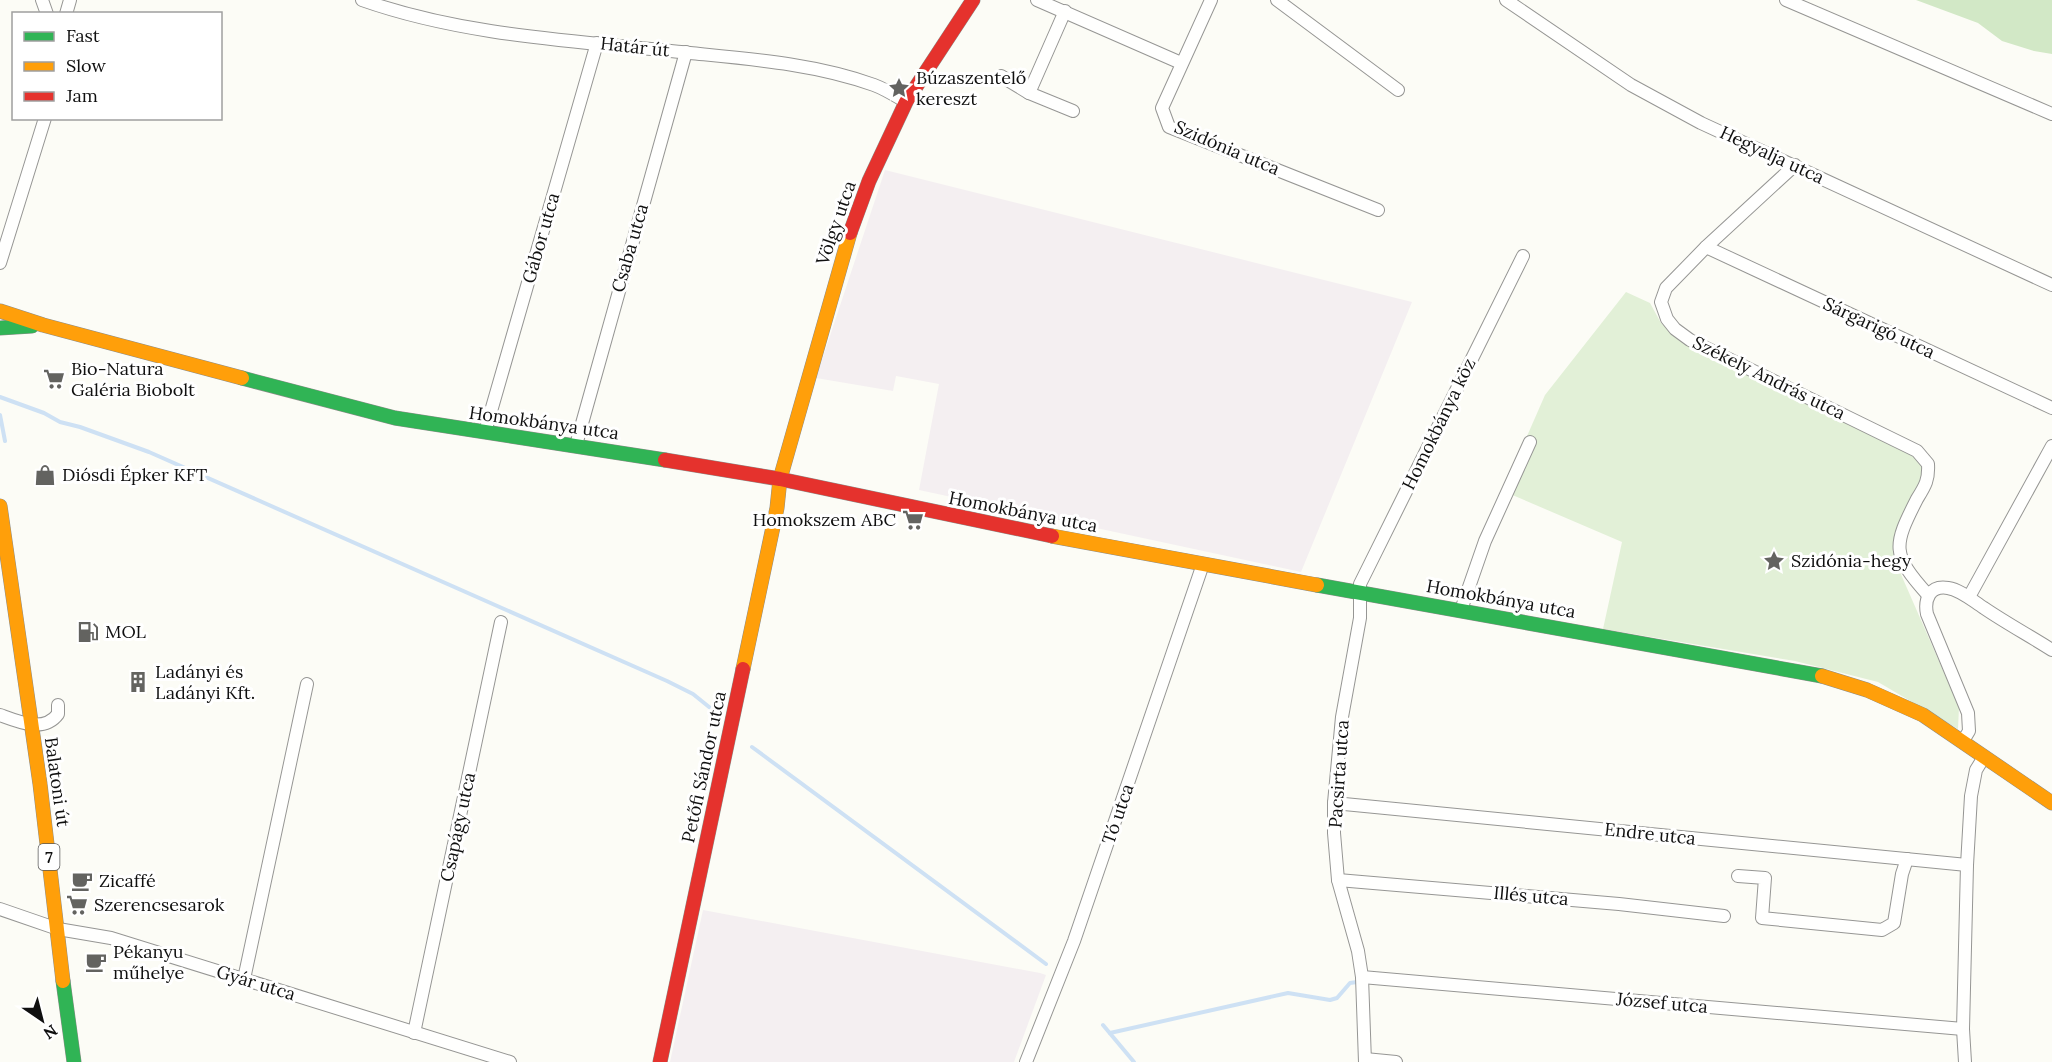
<svg xmlns="http://www.w3.org/2000/svg" width="2052" height="1062" font-family="Lora,serif">
	<style>
		.industrial { fill: #f4eff1 }
		.green { fill: #e2f0d7 }
		.forest { fill: #d2e8c6 }
		.lines { fill: none; stroke-linecap: round; stroke-linejoin: round }
		.stream { stroke: #cee1f4; stroke-width: 4 }
		.street-casing { stroke: #969694; stroke-width: 14 }
		.fast-casing { stroke: #8d8d8a; stroke-width: 15 }
		.slow-casing { stroke: #8d8d8a; stroke-width: 15 }
		.jam-casing { stroke: #8d8d8a; stroke-width: 15 }
		.street { stroke: #fffffe; stroke-width: 12 }
		.fast { stroke: #30b455; stroke-width: 14 }
		.slow { stroke: #ff9f0a; stroke-width: 14 }
		.jam { stroke: #e5322d; stroke-width: 14 }
		.labels { text-anchor: middle; stroke-width: 6; stroke-linejoin: round; paint-order: stroke }
		.shield { fill: #fff; stroke: #585858; stroke-width: 1.5 }
		.shield-label { font-size: 16px; font-weight: bold; fill: #101010 }
		.street-label { font-size: 18px; fill: #101010; stroke: #fff }
		.poi-label { font-size: 18px; fill: #101010; stroke: #fff; text-anchor: start }
	</style>
	<rect width="100%" height="100%" fill="#fcfcf6"/>
	<!-- industrial -->
	<g class="industrial">
		<path d="M885 170 1412 302 1301 572 919 490 939 384 896 376 893 391 816 378Z"/>
		<path d="M703 910 1040 973 1046 975 1014 1062H670Z"/>
	</g>
	<!-- green -->
	<path class="green" d="M1626 292 1650 303 1661 323 1686 344 1918 452 1922 465V479L1896 530V563L1959 707 1958 729 1878 682 1795 661 1603 629 1622 542 1503 491 1545 395Z"/>
	<!-- forest -->
	<path class="forest" d="M1916 0H2052V54L2034 51 2002 41 1978 23Z"/>
	<g class="lines">
		<!-- stream -->
		<g class="stream">
			<path d="M0 397 44 413 60 422 80 427 149 452 667 681 693 694 719 715"/>
			<path d="M0 415 5 441"/>
			<path d="M752 747 1046 964"/>
			<path d="M1103 1025 1134 1062"/>
			<path d="M1110 1033 1288 993 1330 1000 1337 998 1350 983 1357 982"/>
		</g>
		<defs>
			<g id="street">
				<path d="M42 0 47 14"/>
				<path d="M362 0C467 37 580 41 690 53 751 59 816 64 874 85 885 89 896 96 906 102"/>
				<path d="M1037 0 1181 63"/>
				<path d="M1211 0 1162 108 1169 127 1378 210"/>
				<path d="M1277 0 1398 90"/>
				<path d="M1506 0 1631 85 1701 123 2052 285"/>
				<path d="M1786 0 2052 114"/>
				<path d="M66 14 70 0"/>
				<path d="M1001 76 1029 93 1073 111"/>
				<path d="M1029 93 1065 11"/>
				<path d="M1795 165 1706 247 1666 288 1661 302 1667 319 1675 329 1690 340 1917 451 1928 464C1929 480 1925 486 1917 499 1893 546 1891 554 1928 595"/>
				<path d="M1706 247 2052 408"/>
				<path d="M0 263 45 118"/>
				<path d="M485 432 597 43"/>
				<path d="M576 445 686 52"/>
				<path d="M1969 597 2052 446"/>
				<path d="M1461 610 1485 541 1530 442"/>
				<path d="M0 715C19 722 44 733 58 714V705"/>
				<path d="M1963 741 1969 731 1968 713 1927 614C1924 599 1930 585 1948 588 1961 590 1973 601 1984 608 2006 623 2030 636 2052 650"/>
				<path d="M1334 803 1967 865"/>
				<path d="M1738 876 1765 878 1762 918 1882 930 1894 923 1902 874 1907 859"/>
				<path d="M1338 880 1619 904 1724 916"/>
				<path d="M0 909 58 929 111 938 510 1062"/>
				<path d="M1362 977 1963 1029"/>
				<path d="M244 979 307 684"/>
				<path d="M414 1033 501 622"/>
				<path d="M1365 1059 1396 1062"/>
				<path d="M1026 1062 1074 941 1203 564"/>
				<path d="M1365 1062 1362 977 1358 951 1338 880 1334 833V803L1342 717 1360 618V584L1523 256"/>
				<path d="M1965 1062 1963 1029 1967 865 1971 796 1976 770 1984 757"/>
			</g>
			<g id="fast">
				<path d="M0 328 32 326"/>
				<path d="M242 378 395 418 665 460"/>
				<path d="M1317 585 1822 676"/>
				<path d="M63 981 74 1062"/>
			</g>
			<g id="slow">
				<path d="M0 311 43 325 242 378"/>
				<path d="M0 506 40 784 63 981"/>
				<path d="M1052 536 1317 585"/>
				<path d="M743 669 777 508 780 479 850 233"/>
				<path d="M1822 676 1867 690 1923 715 2052 803"/>
			</g>
			<g id="jam">
				<path d="M850 233 869 181 906 102 973 0"/>
				<path d="M665 460 780 479 1052 536"/>
				<path d="M660 1062 743 669"/>
			</g>
		</defs>
		<!-- street casing -->
		<use href="#street" class="street-casing"/>
		<!-- fast casing -->
		<use href="#fast" class="fast-casing"/>
		<!-- slow casing -->
		<use href="#slow" class="slow-casing"/>
		<!-- jam casing -->
		<use href="#jam" class="jam-casing"/>
		<!-- street -->
		<use href="#street" class="street"/>
		<!-- fast -->
		<use href="#fast" class="fast"/>
		<!-- slow -->
		<use href="#slow" class="slow"/>
		<!-- jam -->
		<use href="#jam" class="jam"/>
	</g>
	<!-- icons -->
	<defs>
		<symbol id="sight-bare" viewBox="-9 -9 18 18"><path d="M0-6L1.8-2.2L6-1.7L2.9 1.2L3.7 5.4L0 3.3L-3.7 5.4L-2.9 1.2L-6-1.7L-1.8-2.2Z" fill="#636360" stroke="#fff" stroke-width="2.5" paint-order="stroke"/></symbol>
		<symbol id="supermarket-bare" viewBox="-9 -9 18 18"><path d="M-6-5.5h2.5l.6 2H6L4.5 2H-2.5L-4.4-4H-6ZM-1.5 3.2a1.3 1.3 0 1 0 .1 0ZM3 3.2a1.3 1.3 0 1 0 .1 0Z" fill="#636360" stroke="#fff" stroke-width="2.5" paint-order="stroke"/></symbol>
		<symbol id="shop-bare" viewBox="-9 -9 18 18"><path d="M-5-2.5h2.3a2.7 3.5 0 0 1 5.4 0H5L5.5 6h-11ZM-1.5-2.5h3a1.5 2.3 0 0 0-3 0Z" fill="#636360" stroke="#fff" stroke-width="2.5" paint-order="stroke"/></symbol>
		<symbol id="fuel-bare" viewBox="-9 -9 18 18"><path d="M-5.5-6h7V0h2V4h1.3V-2.5L3-4.5l.8-.8L6-3V5H2.5V1h-1V6h-7ZM-4.2-4.7v3.2H.2V-4.7Z" fill="#636360" stroke="#fff" stroke-width="2.5" paint-order="stroke"/></symbol>
		<symbol id="building-bare" viewBox="-9 -9 18 18"><path d="M-4-6H4V6H1V3H-1V6H-4ZM-2.5-4.3h1.7v1.8h-1.7ZM.8-4.3h1.7v1.8H.8ZM-2.5-1h1.7V.8h-1.7ZM.8-1h1.7V.8H.8Z" fill="#636360" stroke="#fff" stroke-width="2.5" paint-order="stroke"/></symbol>
		<symbol id="cafe-bare" viewBox="-9 -9 18 18"><path d="M-5.5-4.5H6V0H3Q3 3.5 0 3.5H-2.5Q-5.5 3.5-5.5 0ZM3-3.2v2h1.7v-2ZM-6 4.5H4V6H-6Z" fill="#636360" stroke="#fff" stroke-width="2.5" paint-order="stroke"/></symbol>
	</defs>
	<g fill-rule="evenodd">
		<use href="#sight-bare" x="884" y="73" width="30" height="30"/>
		<use href="#supermarket-bare" x="39" y="364" width="30" height="30"/>
		<use href="#shop-bare" x="30" y="460" width="30" height="30"/>
		<use href="#supermarket-bare" x="898" y="505" width="30" height="30"/>
		<use href="#sight-bare" x="1759" y="546" width="30" height="30"/>
		<use href="#fuel-bare" x="73" y="617" width="30" height="30"/>
		<use href="#building-bare" x="123" y="667" width="30" height="30"/>
		<use href="#cafe-bare" x="67" y="866" width="30" height="30"/>
		<use href="#supermarket-bare" x="62" y="890" width="30" height="30"/>
		<use href="#cafe-bare" x="81" y="947" width="30" height="30"/>
	</g>
	<g class="labels">
		<!-- shield labels -->
		<rect class="shield" x="38.5" y="844" width="21" height="26" rx="4.5"/>
		<g class="shield-label">
			<text x="49" y="863">7</text>
		</g>
		<!-- street labels -->
		<g class="street-label">
			<text transform="translate(635 47) rotate(6)" y="6">Határ út</text>
			<text transform="translate(1227 148) rotate(23)" y="6">Szidónia utca</text>
			<text transform="translate(1772 155) rotate(25)" y="6">Hegyalja utca</text>
			<text transform="translate(836 223) rotate(-71)" y="6">Völgy utca</text>
			<text transform="translate(541 238) rotate(-74)" y="6">Gábor utca</text>
			<text transform="translate(630 248) rotate(-74)" y="6">Csaba utca</text>
			<text transform="translate(1879 328) rotate(25)" y="6">Sárgarigó utca</text>
			<text transform="translate(1769 378) rotate(26)" y="6">Székely András utca</text>
			<text transform="translate(544 423) rotate(8)" y="6">Homokbánya utca</text>
			<text transform="translate(1439 424) rotate(-64)" y="6">Homokbánya köz</text>
			<text transform="translate(1023 512) rotate(11)" y="6">Homokbánya utca</text>
			<text transform="translate(1501 599) rotate(10)" y="6">Homokbánya utca</text>
			<text transform="translate(704 767) rotate(-78)" y="6">Petőfi Sándor utca</text>
			<text transform="translate(1339 774) rotate(-86)" y="6">Pacsirta utca</text>
			<text transform="translate(57 782) rotate(82)" y="6">Balatoni út</text>
			<text transform="translate(1118 814) rotate(-71)" y="6">Tó utca</text>
			<text transform="translate(458 827) rotate(-78)" y="6">Csapágy utca</text>
			<text transform="translate(1650 834) rotate(6)" y="6">Endre utca</text>
			<text transform="translate(1531 896) rotate(5)" y="6">Illés utca</text>
			<text transform="translate(256 983) rotate(17)" y="6">Gyár utca</text>
			<text transform="translate(1662 1003) rotate(5)" y="6">József utca</text>
		</g>
		<!-- poi labels -->
		<g class="poi-label">
			<text x="916" y="84">Búzaszentelő<tspan x="916" dy="21">kereszt</tspan></text>
			<text x="71" y="375">Bio-Natura<tspan x="71" dy="21">Galéria Biobolt</tspan></text>
			<text x="62" y="481">Diósdi Épker KFT</text>
			<text x="896" y="526" text-anchor="end">Homokszem ABC</text>
			<text x="1791" y="567">Szidónia-hegy</text>
			<text x="105" y="638">MOL</text>
			<text x="155" y="678">Ladányi és<tspan x="155" dy="21">Ladányi Kft.</tspan></text>
			<text x="99" y="887">Zicaffé</text>
			<text x="94" y="911">Szerencsesarok</text>
			<text x="113" y="958">Pékanyu<tspan x="113" dy="21">műhelye</tspan></text>
		</g>
	</g>
	<!-- legend -->
	<rect x="12" y="12" width="210" height="108" fill="#ffffff" stroke="#9f9f9f" stroke-width="1.5"/>
	<rect x="24" y="32" width="30" height="9" fill="#30b455" stroke="#9f9f9f" stroke-width="1.5"/>
	<text x="66" y="42" font-size="18" fill="#101010">Fast</text>
	<rect x="24" y="62" width="30" height="9" fill="#ff9f0a" stroke="#9f9f9f" stroke-width="1.5"/>
	<text x="66" y="72" font-size="18" fill="#101010">Slow</text>
	<rect x="24" y="92" width="30" height="9" fill="#e5322d" stroke="#9f9f9f" stroke-width="1.5"/>
	<text x="66" y="102" font-size="18" fill="#101010">Jam</text>
	<!-- north arrow -->
	<g transform="translate(42 1020) rotate(145)" stroke="#ffffff" stroke-width="4.5" paint-order="stroke">
	<path d="M0-4.5L10 22L0 15L-10 22Z" fill="#101010"/>
	<text y="-9" font-size="16" font-weight="bold" text-anchor="middle" fill="#101010">N</text>
	</g>
</svg>
